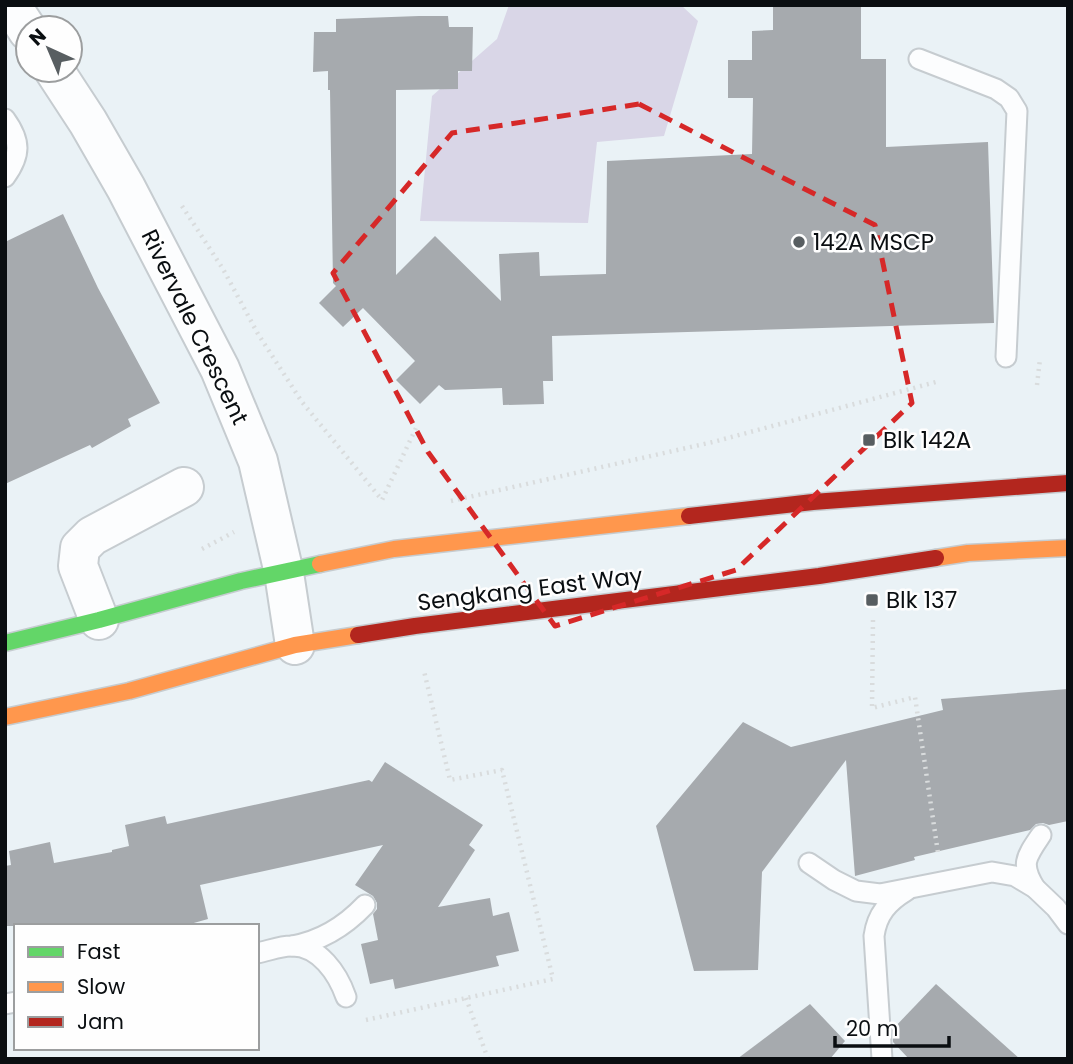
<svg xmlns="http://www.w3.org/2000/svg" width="1073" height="1064" font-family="Poppins,sans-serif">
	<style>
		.green { fill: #d9d6e7 }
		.building { fill: #a6aaae }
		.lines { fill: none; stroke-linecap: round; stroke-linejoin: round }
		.lane-casing { stroke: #c6ccd0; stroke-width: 23 }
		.street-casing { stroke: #c6ccd0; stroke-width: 42 }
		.fast-casing { stroke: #c6ccd0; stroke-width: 19 }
		.slow-casing { stroke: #c6ccd0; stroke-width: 19 }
		.jam-casing { stroke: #c6ccd0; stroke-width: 19 }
		.path { stroke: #d9dcdd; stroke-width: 4.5; stroke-dasharray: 2 5; stroke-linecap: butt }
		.lane { stroke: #fcfdfe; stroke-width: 19 }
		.street { stroke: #fcfdfe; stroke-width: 38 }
		.fast { stroke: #63d668; stroke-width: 16 }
		.slow { stroke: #ff974d; stroke-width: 16 }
		.jam { stroke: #b3261e; stroke-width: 16 }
		.marked { fill: none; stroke: #d62828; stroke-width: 5; stroke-dasharray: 14 9; stroke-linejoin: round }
		.poi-dot { fill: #585e61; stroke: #fefefe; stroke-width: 2.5 }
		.labels { text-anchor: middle; stroke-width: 5; stroke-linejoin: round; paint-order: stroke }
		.poi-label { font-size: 23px; fill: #0a0e11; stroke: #fefefe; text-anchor: start }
		.street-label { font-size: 23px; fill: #0a0e11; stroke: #fefefe }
	</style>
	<rect width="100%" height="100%" fill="#eaf2f6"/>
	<!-- green -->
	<path class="green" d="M509 5H681L698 21 664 136 597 142 588 223 420 221 432 96 497 39Z"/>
	<!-- building -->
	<g class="building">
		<path d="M773 5H861V59H886V147L988 142 994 323 552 336 553 381H543L544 404 503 405 502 388 445 390 439 385 420 404 396 380 415 361 363 308 343 327 319 303 336 286 333 283 330 90H328V71L313 72 314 32H336V19L419 16H448L449 27H473L472 71H458V89L396 90V275L435 236 501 301 499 254 539 252 540 276 606 274 607 161 752 154 753 98H728V60H752V31L773 30Z"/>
		<path d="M63 214 98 288 160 403 128 419 131 426 92 448 90 445 5 484V242Z"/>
		<path d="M1068 689V821L1049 825 1043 823 1036 824 1030 830 914 857 915 860 855 876 846 760 762 872 758 970 694 971 656 826 743 722 791 747 943 710 941 699Z"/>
		<path d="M385 762 483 825 469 845 475 850 438 907 490 898 493 916 509 912 519 951 496 956 499 966 395 989 393 979 370 984 361 944 378 940 373 914 377 909V903L373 896 355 885 383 845 200 885 208 919 183 926H5V866L11 865 9 851 50 842 54 863 112 852V850L129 846 125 825 165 816 167 824 369 780 372 782Z"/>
		<path d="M936 984 1020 1059H909L893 1042 892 1030Z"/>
		<path d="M810 1004 845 1041 830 1059H737Z"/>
	</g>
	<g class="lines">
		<defs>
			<g id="lane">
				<path d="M919 59 996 89 1009 98 1017 111 1006 357"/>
				<path d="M5 119C21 141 21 155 5 177"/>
				<path d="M809 863 834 880 856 891 880 894 992 872 1015 876 1035 888 1056 908 1068 924"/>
				<path d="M1035 888C1020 864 1026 857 1041 835"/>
				<path d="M292 946C321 941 345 926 365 905"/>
				<path d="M257 953C268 951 280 946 291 946 319 945 338 974 346 997"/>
				<path d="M5 1004 16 1002"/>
				<path d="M882 1059 874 936C877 914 888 902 906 891"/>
			</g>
			<g id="street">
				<path d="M11 5 28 31"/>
				<path d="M54 70 88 122 126 188 220 369 258 461 284 573 295 645"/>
				<path d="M99 620 78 566 80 548 92 536 184 487"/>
			</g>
			<path id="fast" d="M5 643 99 620 241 581 320 564"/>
			<g id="slow">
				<path d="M936 558 968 553 1068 548"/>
				<path d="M320 564 394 549 689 516"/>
				<path d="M5 717 129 691 295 645 358 635"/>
			</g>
			<g id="jam">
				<path d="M689 516 813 502 1068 483"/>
				<path d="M358 635 415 626 819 576 936 558"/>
			</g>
		</defs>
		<!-- lane casing -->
		<use href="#lane" class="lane-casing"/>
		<!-- street casing -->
		<use href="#street" class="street-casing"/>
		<!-- fast casing -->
		<use href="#fast" class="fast-casing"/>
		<!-- slow casing -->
		<use href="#slow" class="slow-casing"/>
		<!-- jam casing -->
		<use href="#jam" class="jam-casing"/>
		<!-- path -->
		<g class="path">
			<path d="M182 206 223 269 258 334 302 402 382 500 416 428"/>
			<path d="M1037 385 1040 359"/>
			<path d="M451 501 713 442 936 382"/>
			<path d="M202 549 234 532"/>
			<path d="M873 620 872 708 915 697 938 853"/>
			<path d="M466 998 488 1059"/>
			<path d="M366 1020 553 979 502 770 450 780 424 671"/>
		</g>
		<!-- lane -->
		<use href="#lane" class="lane"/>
		<!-- street -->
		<use href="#street" class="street"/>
		<!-- fast -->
		<use href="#fast" class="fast"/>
		<!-- slow -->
		<use href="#slow" class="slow"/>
		<!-- jam -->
		<use href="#jam" class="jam"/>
	</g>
	<!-- marked area -->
	<path class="marked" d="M639 104 875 225 912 403 736 570 555 626 428 452 333 273 452 133Z"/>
	<!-- markers -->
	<g class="poi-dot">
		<circle cx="799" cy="242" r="7"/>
		<rect x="862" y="433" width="14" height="14" rx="3.5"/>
		<rect x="865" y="593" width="14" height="14" rx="3.5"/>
	</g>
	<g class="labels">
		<!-- poi labels -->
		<g class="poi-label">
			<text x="813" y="250">142A MSCP</text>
			<text x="883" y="448">Blk 142A</text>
			<text x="886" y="608">Blk 137</text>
		</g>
		<!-- street labels -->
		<g class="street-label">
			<text transform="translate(195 327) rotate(64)" y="8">Rivervale Crescent</text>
			<text transform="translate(530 589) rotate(-7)" y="8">Sengkang East Way</text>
		</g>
	</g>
	<!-- border -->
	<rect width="1073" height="1064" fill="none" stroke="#0a0e11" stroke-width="14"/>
	<!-- legend -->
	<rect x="14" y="924" width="245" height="126" fill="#fefefe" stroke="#9c9e9f" stroke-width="2"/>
	<rect x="28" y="947" width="35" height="10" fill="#63d668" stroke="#9c9e9f" stroke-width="2"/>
	<text x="77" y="959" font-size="21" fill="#0a0e11">Fast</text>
	<rect x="28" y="982" width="35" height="10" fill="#ff974d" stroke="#9c9e9f" stroke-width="2"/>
	<text x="77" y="994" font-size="21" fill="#0a0e11">Slow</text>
	<rect x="28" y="1017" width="35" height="10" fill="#b3261e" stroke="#9c9e9f" stroke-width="2"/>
	<text x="77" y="1029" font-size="21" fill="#0a0e11">Jam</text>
	<!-- north arrow -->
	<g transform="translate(49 49) rotate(316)"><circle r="33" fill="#fefefe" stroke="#9c9e9f" stroke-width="2"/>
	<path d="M0-5L12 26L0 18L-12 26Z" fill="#585e61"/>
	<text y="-10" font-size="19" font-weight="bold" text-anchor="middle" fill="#0a0e11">N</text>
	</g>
	<!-- scale -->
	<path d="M835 1036v10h114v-10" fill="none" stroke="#0a0e11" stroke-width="3.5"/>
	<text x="846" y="1036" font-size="21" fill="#0a0e11" stroke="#fefefe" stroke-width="5" paint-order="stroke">20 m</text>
</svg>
